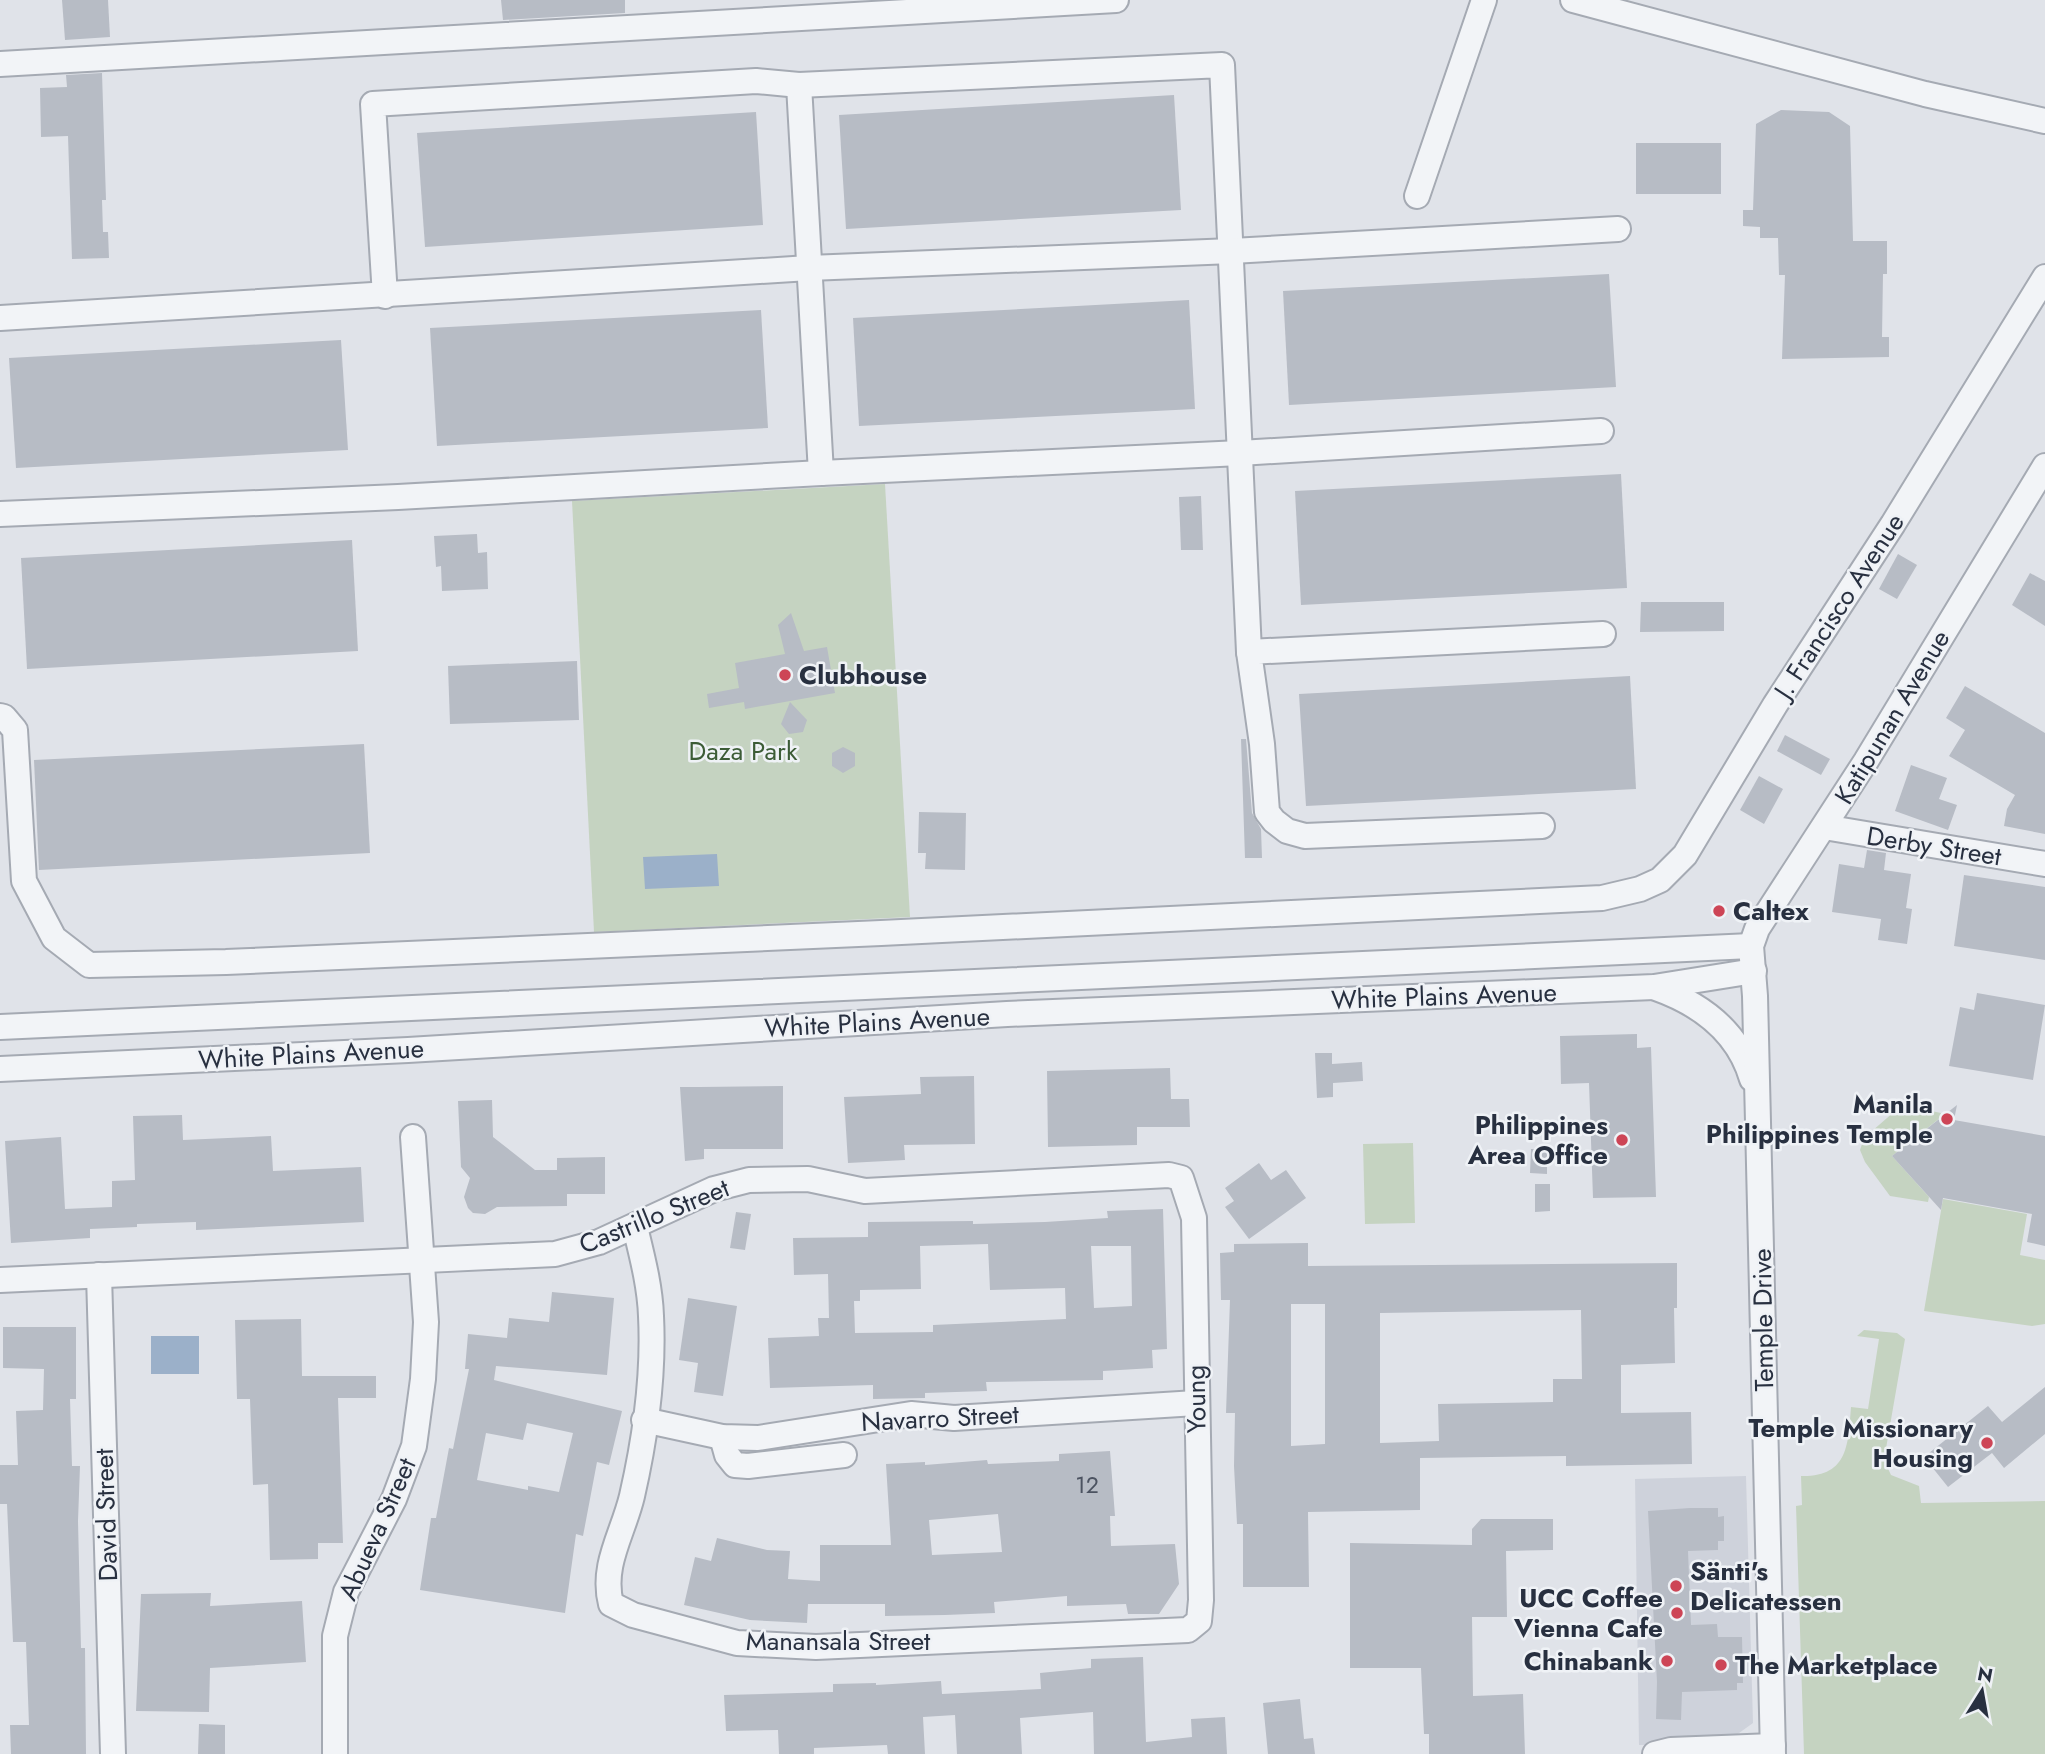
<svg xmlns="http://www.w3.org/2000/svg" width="2045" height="1754" font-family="Jost,sans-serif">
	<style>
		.built { fill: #ced2db }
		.green { fill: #c5d3c1 }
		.water { fill: #9bb0c9 }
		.building { fill: #b7bcc5; fill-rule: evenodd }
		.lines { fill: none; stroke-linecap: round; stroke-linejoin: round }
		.minor-casing { stroke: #a5aab3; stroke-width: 28 }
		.minor { stroke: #f2f4f7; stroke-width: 24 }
		.poi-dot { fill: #cd4556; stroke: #eff2f6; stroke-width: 2.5 }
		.labels { text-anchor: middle; stroke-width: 5; stroke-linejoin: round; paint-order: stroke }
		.number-label { font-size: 23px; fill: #4c5361 }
		.street-label { font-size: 26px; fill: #283040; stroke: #eff2f6 }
		.poi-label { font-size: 26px; font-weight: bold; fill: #283040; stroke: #eff2f6; text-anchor: end }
		.park-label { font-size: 26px; fill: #3c5c36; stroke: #eff2f6 }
	</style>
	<rect width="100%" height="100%" fill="#e0e3e9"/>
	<!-- built -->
	<path class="built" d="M1746 1476 1753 1723 1725 1743 1639 1745 1635 1479Z"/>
	<!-- green -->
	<g class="green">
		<path d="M885 484 910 917 594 932 572 501Z"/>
		<path d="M1902 1105 1941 1113 1940 1118 1892 1156 1929 1197 1928 1202 1890 1196 1865 1162 1860 1150 1864 1138Z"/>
		<path d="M1413 1143 1415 1223 1365 1224 1363 1144Z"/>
		<path d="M1943 1199 2027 1214 2020 1255 2045 1260V1324L2032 1326 1924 1311Z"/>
		<path d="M1864 1330 1897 1333 1905 1339 1884 1460 1891 1475 1919 1486 1921 1503 2045 1501V1754H1804L1796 1506 1802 1505 1801 1476C1849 1477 1848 1444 1851 1407L1868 1409 1879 1339 1857 1336Z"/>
	</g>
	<!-- water -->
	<g class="water">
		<path d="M717 854 719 886 645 889 643 857Z"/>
		<rect x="151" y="1336" width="48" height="38"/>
	</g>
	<!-- building -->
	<g class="building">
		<path d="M62 0H108L110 37 65 40Z"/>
		<path d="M501 0H625V13L503 20Z"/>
		<path d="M102 73 106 200H102L103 232H108L109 258 72 259 68 136 41 137 40 88 67 87 66 75Z"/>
		<path d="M1174 95 1181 210 846 229 839 115Z"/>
		<path d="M1781 110 1829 112 1850 126 1853 241H1887V274H1883L1882 337H1889V357L1782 359 1785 275H1779L1778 238H1760V227L1743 226V210H1753L1756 124Z"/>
		<path d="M756 112 763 225 425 247 417 133Z"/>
		<rect x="1636" y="143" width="85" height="51"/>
		<path d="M1609 274 1616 387 1289 405 1283 291Z"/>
		<path d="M1189 300 1195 409 859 426 853 318Z"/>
		<path d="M761 310 768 428 437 446 430 328Z"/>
		<path d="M341 340 348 450 16 468 9 358Z"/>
		<path d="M1621 474 1627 588 1301 605 1295 491Z"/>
		<path d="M1201 496 1203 550H1181L1179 497Z"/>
		<path d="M477 534 478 553 487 552 488 589 442 591 441 566 436 567 434 536Z"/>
		<path d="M352 540 358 651 27 669 21 558Z"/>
		<path d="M1898 554 1917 565 1897 599 1879 589Z"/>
		<path d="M2030 573 2045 581V626L2012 605Z"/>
		<path d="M1641 602H1724V631L1640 632Z"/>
		<path d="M791 613 804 651 827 647 835 693 745 709 744 702 709 708 707 694 739 688 735 663 785 654 778 625Z"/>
		<path d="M577 661 579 720 450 724 448 666Z"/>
		<path d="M1630 676 1636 789 1306 806 1299 694Z"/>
		<path d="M1965 686 2045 733V834L2004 826 2007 809 2015 795 1949 756 1965 730 1946 718Z"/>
		<path d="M790 702 807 720 803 732 789 734 781 724Z"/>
		<path d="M1785 735 1830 759 1821 775 1777 751Z"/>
		<path d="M1241 739H1246L1252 813 1261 829 1262 858H1245Z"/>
		<path d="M364 744 370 853 39 870 34 760Z"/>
		<path d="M843 747 855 753V766L843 773 832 766V753Z"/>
		<path d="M1911 765 1947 778 1939 799 1957 805 1948 830 1895 811Z"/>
		<path d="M1759 776 1783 789 1764 824 1740 810Z"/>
		<path d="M919 812 966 813 965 870 925 869 926 853H918Z"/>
		<path d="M1867 850 1886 853 1884 870 1911 874 1906 908 1912 909 1907 944 1878 940 1881 919 1832 912 1839 864 1864 868Z"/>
		<path d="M1964 875 2045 887V960L1954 946Z"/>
		<path d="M1977 993 2045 1005 2033 1080 1949 1066 1960 1007 1974 1010Z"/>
		<path d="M1637 1034V1048L1651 1047 1656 1197 1593 1198 1589 1083 1561 1084 1560 1036Z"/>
		<path d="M1315 1053H1332V1064L1362 1062 1363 1081 1333 1083V1097L1317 1098Z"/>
		<path d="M1170 1068 1171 1099H1189L1190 1127H1137V1145L1048 1147 1047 1071Z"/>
		<path d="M974 1076 975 1144 904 1145 905 1160 848 1163 844 1097 921 1094 920 1077Z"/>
		<path d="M700 1087 783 1086V1149H704V1159L685 1161 680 1087Z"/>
		<path d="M492 1100 493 1137 535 1170H557V1158L605 1157V1194H567V1206L497 1207 485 1214 473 1213 468 1208 464 1197 470 1178 461 1167 458 1101Z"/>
		<path d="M1957 1105 1954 1120 2045 1136V1246L2027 1242 2032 1214 1943 1198 1941 1210 1892 1156Z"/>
		<path d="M182 1115 183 1140 271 1136 273 1171 361 1167 364 1222 196 1230V1222L137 1224V1227L90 1229V1238L11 1243 5 1141 61 1137 65 1209 112 1207V1181L135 1180 133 1116Z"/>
		<path d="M1531 1149H1547V1174L1530 1173Z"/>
		<path d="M1259 1163 1271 1180 1286 1170 1306 1198 1249 1239 1225 1207 1234 1201 1225 1188Z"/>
		<path d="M1535 1184H1550V1211L1535 1212Z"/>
		<path d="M1163 1209 1167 1349 1152 1350 1153 1368 1103 1371V1380L986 1382 987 1391 925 1393V1398L873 1399V1385L770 1388 768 1338 819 1336 818 1318H829L828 1274 794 1275 793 1238 868 1237V1222L973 1221V1224L1045 1222 1108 1218 1107 1211ZM988 1244 990 1290 1065 1288 1066 1319 933 1325V1332L855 1333 854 1301H860V1290L921 1289 920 1246ZM1091 1246H1131L1132 1306 1094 1308Z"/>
		<path d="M736 1212 751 1214 745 1250 730 1248Z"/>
		<path d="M1308 1243V1266L1677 1263V1308H1674L1675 1363 1621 1365V1413L1691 1412 1692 1464 1566 1466V1456L1420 1458V1510L1308 1512 1309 1587H1243V1524H1237L1234 1466 1235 1413H1226L1230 1300H1221L1220 1253 1234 1252V1244ZM1291 1304H1325V1444L1291 1446ZM1581 1310 1582 1379H1553V1402L1438 1404 1439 1441 1380 1443V1313Z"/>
		<path d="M552 1292 614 1298 607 1375 496 1366 494 1380 622 1411 609 1465 597 1462 583 1536 576 1534 565 1613 420 1590 431 1518H436L449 1448 453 1449 469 1369H465L468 1334 507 1338 509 1318 549 1322ZM527 1423 573 1433 559 1492 528 1486V1490L477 1480 486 1433 523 1440Z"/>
		<path d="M688 1298 737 1306 723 1396 694 1392 698 1363 679 1360Z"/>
		<path d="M301 1319 302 1376H376V1398H338L343 1543H318V1559L270 1560 268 1484 253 1485 250 1399H237L235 1320Z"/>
		<path d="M3 1327H76V1399H70L72 1466H80L78 1521 81 1648H85L86 1754H11L10 1725H29L26 1642H13L7 1504H0V1465H18L16 1411 43 1410 44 1369 3 1368Z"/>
		<path d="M2045 1387V1434L2004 1468 1992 1453 1948 1487 1924 1457 1988 1406 2002 1422Z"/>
		<path d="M1110 1451 1115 1516H1110L1111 1546 1175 1544 1179 1584 1159 1614H1128L1126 1604 1067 1606V1596L994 1602 995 1613 945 1615 885 1616V1604H808L807 1623 750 1620 684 1605 695 1557 711 1561 717 1538 767 1550 790 1551 788 1579 820 1581V1545H891L886 1464 925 1462V1465L987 1460 988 1464 1059 1461V1454ZM998 1514 1002 1552 932 1555 929 1520Z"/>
		<path d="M1690 1508H1718V1517L1724 1516V1541H1718V1550L1688 1551 1691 1625 1717 1624 1718 1637H1742L1743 1683H1737V1690L1682 1692 1681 1720 1656 1719 1657 1682 1648 1511Z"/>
		<path d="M1481 1519H1553V1550L1506 1551 1507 1617H1472L1473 1696 1523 1694 1525 1754H1429V1734H1424L1421 1668H1350V1543L1472 1545V1529Z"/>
		<path d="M211 1593 210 1606 302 1601 306 1662 210 1668 209 1712 136 1711 141 1594Z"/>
		<path d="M1143 1657 1146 1742 1192 1737 1191 1719 1225 1717 1227 1754H1094L1093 1712 1020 1718 1022 1754H957L955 1715 923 1717 925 1754H888L887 1745 814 1748V1754H779L778 1730 726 1731 724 1695 833 1692V1684L876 1683V1685L941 1681 942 1694 1041 1689 1040 1673 1091 1668V1659Z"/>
		<path d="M1300 1699 1304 1739 1313 1738 1315 1754H1268L1263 1703Z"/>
		<path d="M199 1724 225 1725V1754H198Z"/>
	</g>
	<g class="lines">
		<defs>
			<g id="minor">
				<path d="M1573 0 1925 94 2045 121"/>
				<path d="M0 64 1116 0"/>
				<path d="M799 85 821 473"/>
				<path d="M1417 196 1484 0"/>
				<path d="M385 296 373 104 756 81 799 85 1222 65 1249 652"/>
				<path d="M0 318 809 268 1232 251 1618 229"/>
				<path d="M0 514 398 497 821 473 1240 453 1601 431"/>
				<path d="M0 716 4 717 15 730 24 881 54 938 89 965 226 962 881 933 1602 898 1640 889 1660 880 1685 855 1775 705 1893 524 2045 277"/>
				<path d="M1542 826 1305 836 1287 831 1274 821 1267 812 1262 744 1249 652 1603 634"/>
				<path d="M1824 827 2045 864"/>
				<path d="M1656 988C1701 1004 1738 1031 1752 1079"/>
				<path d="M0 1027 1751 946"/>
				<path d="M0 1069 408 1050 1007 1014 1654 987 1754 971"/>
				<path d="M99 1275 113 1754"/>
				<path d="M0 1280 555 1254 599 1242 714 1189 749 1180 808 1179 865 1191 1169 1175 1181 1178 1194 1218 1201 1600 1199 1621 1188 1630 816 1647 737 1643 633 1615 611 1604C601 1565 623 1534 632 1496 645 1439 654 1375 651 1316 650 1286 642 1256 635 1227"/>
				<path d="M644 1420 722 1437 758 1438 911 1414 954 1418 1196 1403"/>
				<path d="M722 1437 727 1455 735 1465 748 1466 844 1455"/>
				<path d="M335 1754V1636L346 1592 394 1499 414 1446 423 1379 426 1322 413 1137"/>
				<path d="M1655 1754 1671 1750 1773 1746"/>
				<path d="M1773 1754 1755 996 1751 946 1757 929 1866 761 2045 466"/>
			</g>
		</defs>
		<!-- minor casing -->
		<use href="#minor" class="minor-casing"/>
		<!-- minor -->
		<use href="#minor" class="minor"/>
	</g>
	<!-- markers -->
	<g class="poi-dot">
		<circle cx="785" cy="675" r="7"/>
		<circle cx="1719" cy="911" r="7"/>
		<circle cx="1947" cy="1119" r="7"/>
		<circle cx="1622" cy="1140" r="7"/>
		<circle cx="1987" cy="1443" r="7"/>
		<circle cx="1676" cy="1586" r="7"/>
		<circle cx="1677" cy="1613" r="7"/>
		<circle cx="1667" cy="1661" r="7"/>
		<circle cx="1721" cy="1665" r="7"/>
	</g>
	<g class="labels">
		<!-- number labels -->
		<g class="number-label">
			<text x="1087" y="1493">12</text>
		</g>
		<!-- street labels -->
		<g class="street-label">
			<text transform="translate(1839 606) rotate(-57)" y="9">J. Francisco Avenue</text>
			<text transform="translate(1892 717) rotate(-59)" y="9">Katipunan Avenue</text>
			<text transform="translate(1934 846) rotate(9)" y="9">Derby Street</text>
			<text transform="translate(1444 996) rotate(-2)" y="9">White Plains Avenue</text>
			<text transform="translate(877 1022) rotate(-3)" y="9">White Plains Avenue</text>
			<text transform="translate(311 1054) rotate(-3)" y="9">White Plains Avenue</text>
			<text transform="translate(654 1216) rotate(-22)" y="9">Castrillo Street</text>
			<text transform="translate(1763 1320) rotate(-91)" y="9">Temple Drive</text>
			<text transform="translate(1196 1399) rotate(-91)" y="9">Young</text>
			<text transform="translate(940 1418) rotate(-3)" y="9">Navarro Street</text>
			<text transform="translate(106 1515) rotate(-92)" y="9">David Street</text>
			<text transform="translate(377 1529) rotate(-66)" y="9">Abueva Street</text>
			<text x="838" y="1650">Manansala Street</text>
		</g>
		<!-- poi labels -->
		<g class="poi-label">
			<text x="799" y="684" text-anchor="start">Clubhouse</text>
			<text x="1733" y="920" text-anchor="start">Caltex</text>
			<text x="1933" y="1113">Manila<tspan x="1933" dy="30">Philippines Temple</tspan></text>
			<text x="1608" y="1134">Philippines<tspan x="1608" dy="30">Area Office</tspan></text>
			<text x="1973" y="1437">Temple Missionary<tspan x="1973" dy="30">Housing</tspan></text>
			<text x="1690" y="1580" text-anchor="start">Sänti's<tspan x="1690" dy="30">Delicatessen</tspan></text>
			<text x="1663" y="1607">UCC Coffee<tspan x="1663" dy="30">Vienna Cafe</tspan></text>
			<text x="1653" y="1670">Chinabank</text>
			<text x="1735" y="1674" text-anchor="start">The Marketplace</text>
		</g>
		<!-- park labels -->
		<g class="park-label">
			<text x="743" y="760">Daza Park</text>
		</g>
	</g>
	<!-- north arrow -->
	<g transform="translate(1982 1691) rotate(11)" stroke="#eff2f6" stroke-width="5" paint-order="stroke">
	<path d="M0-5L12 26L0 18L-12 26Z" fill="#283040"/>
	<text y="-10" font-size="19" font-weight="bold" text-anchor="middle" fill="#283040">N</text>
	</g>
</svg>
